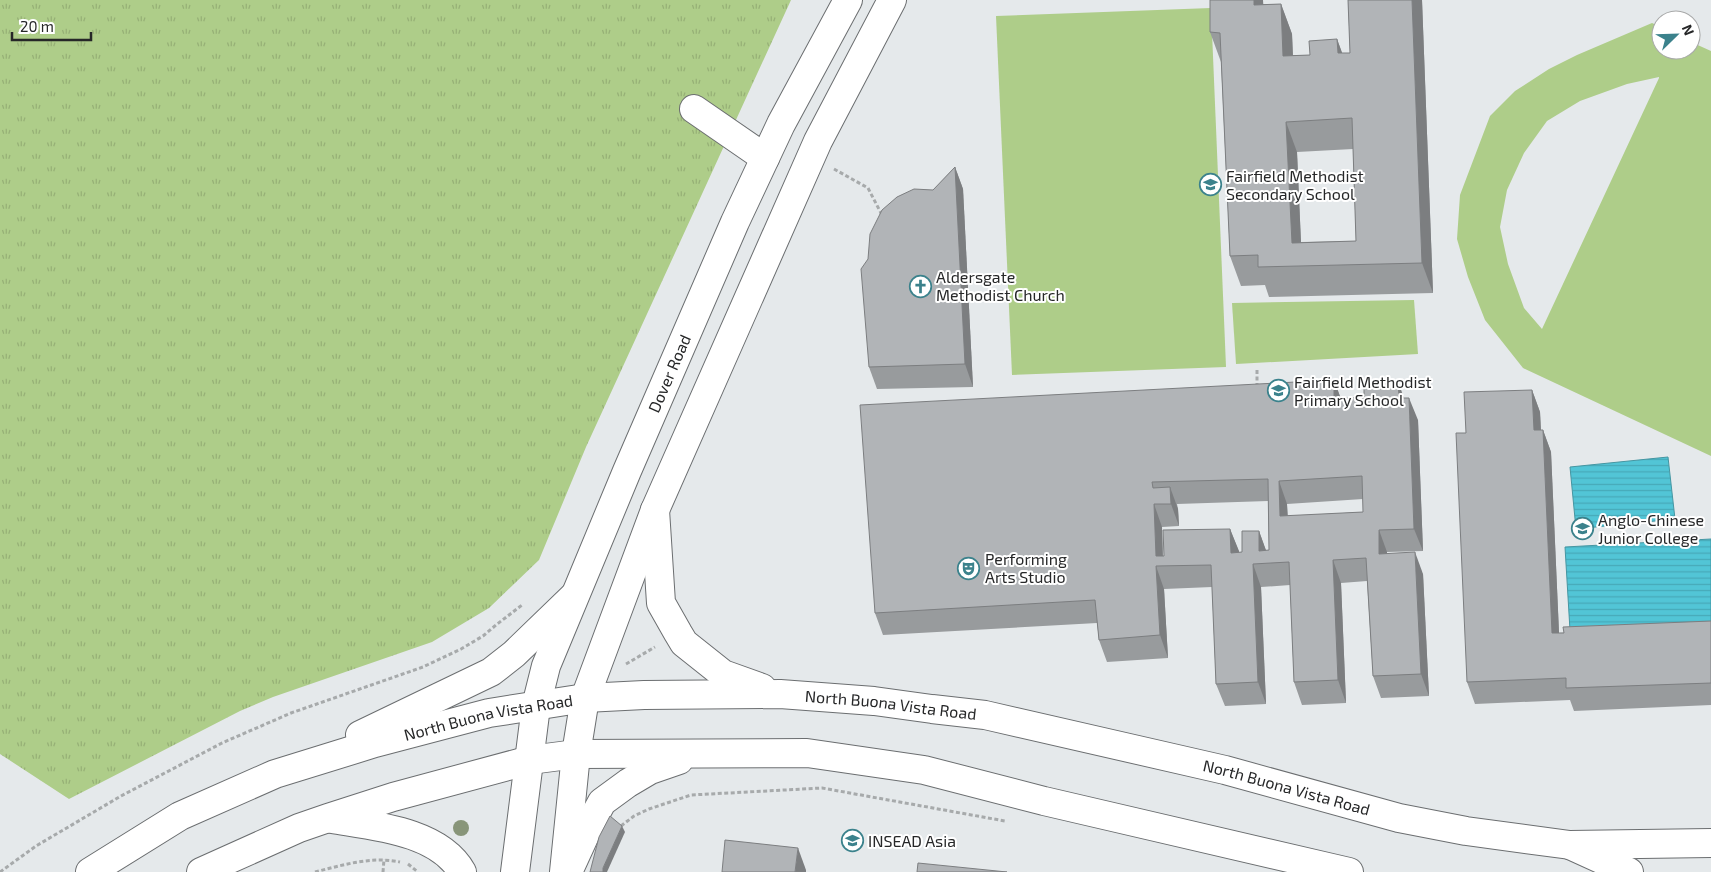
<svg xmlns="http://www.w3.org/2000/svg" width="1711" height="872" font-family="'Exo 2',sans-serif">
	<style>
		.grass { fill: url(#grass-tufts) }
		.pitch { fill: #aecd89; fill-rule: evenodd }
		.water { fill: url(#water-rules); stroke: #4596a2 }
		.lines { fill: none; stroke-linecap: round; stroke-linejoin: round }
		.minor-casing { stroke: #6b6e70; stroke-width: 30 }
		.major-casing { stroke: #6b6e70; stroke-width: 30 }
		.path { stroke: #a7aaab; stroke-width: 3; stroke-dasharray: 4 2.5; stroke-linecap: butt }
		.minor { stroke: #fff; stroke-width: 28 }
		.major { stroke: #fff; stroke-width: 28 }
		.tree { fill: #889579 }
		.wall { fill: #989b9d; fill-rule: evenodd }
		.shaded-wall { fill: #7c7e80 }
		.building { fill: #b1b4b7; stroke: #7c7e80; fill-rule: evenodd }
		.labels { text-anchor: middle; stroke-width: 4; stroke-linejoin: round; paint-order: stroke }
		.poi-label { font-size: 16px; fill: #262728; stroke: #fff; text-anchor: start }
		.street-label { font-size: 16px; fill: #262728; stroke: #fff }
	</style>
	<defs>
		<pattern id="grass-tufts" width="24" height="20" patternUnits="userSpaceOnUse" patternTransform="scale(1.25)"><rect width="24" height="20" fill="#aecd89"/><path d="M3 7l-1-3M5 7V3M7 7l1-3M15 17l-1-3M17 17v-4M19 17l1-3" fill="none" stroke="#96b076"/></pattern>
		<pattern id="water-rules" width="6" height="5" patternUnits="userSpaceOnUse" patternTransform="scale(1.25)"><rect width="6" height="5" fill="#52c5d6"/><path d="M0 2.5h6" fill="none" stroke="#47a9b8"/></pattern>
	</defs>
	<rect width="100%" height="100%" fill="#e5e9eb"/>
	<!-- grass -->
	<path class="grass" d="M0 0H791L586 447 539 560 489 608 432 642 273 697 240 711 69 799 0 754Z"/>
	<!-- pitch -->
	<g class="pitch">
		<path d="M1211 8 1226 367 1012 375 996 16Z"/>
		<path d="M1652 23 1661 27V50H1691V42L1711 51V456L1523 368 1485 320 1468 277 1457 239 1460 195 1490 116 1515 91 1549 69 1577 55ZM1659 77V78L1542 329 1524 308 1508 264 1500 227 1507 190 1524 153 1547 121 1580 101 1627 84Z"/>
		<path d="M1414 300 1418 354 1236 364 1232 303Z"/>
	</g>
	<!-- water -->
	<g class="water">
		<path d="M1668 457 1675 519 1576 529 1570 467Z"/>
		<path d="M1711 539V640L1571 647 1565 547Z"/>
	</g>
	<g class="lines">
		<defs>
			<g id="minor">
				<path d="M694 109 765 158"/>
				<path d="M1570 845 1629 872"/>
				<path id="s1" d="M515 872 536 706 546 666 627 471 735 222 781 124 848 0"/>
				<path d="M564 872 576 754 585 698 655 510 818 141 892 0"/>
			</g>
			<g id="major">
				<path d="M655 510 661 603 678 633 684 643 723 674 762 688"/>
				<path d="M360 735 491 672 514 654 574 596"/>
				<path d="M332 819C374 826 439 831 462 872"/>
				<path id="s2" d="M90 872 180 816 275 774 375 743 489 713 585 698 644 695 780 694 874 701 932 709 985 715 1225 770 1399 818 1466 831 1570 845 1711 843"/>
				<path d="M201 872 299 828 328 818 393 797 530 760 576 754 807 753 924 770 1044 801 1349 872"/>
				<path d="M568 872 590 824 602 802 628 783 650 770 679 760"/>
			</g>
		</defs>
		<!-- minor casing -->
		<use href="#minor" class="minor-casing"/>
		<!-- major casing -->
		<use href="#major" class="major-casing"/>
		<!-- path -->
		<g class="path">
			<path d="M834 169 868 188 883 217"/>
			<path d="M1257 370V387"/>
			<path d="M626 664 655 647"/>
			<path d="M621 826 634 816 649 809 691 795 822 788 1005 821"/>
			<path d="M408 864 418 872"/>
			<path d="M0 872 36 846 121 796 222 743 291 713 423 667 461 649 483 636 496 625 522 605"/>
			<path d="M315 872C343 865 371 856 400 862"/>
			<path d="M383 872 384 859"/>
		</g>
		<!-- minor -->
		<use href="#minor" class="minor"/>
		<!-- major -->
		<use href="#major" class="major"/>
	</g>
	<!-- trees -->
	<circle class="tree" cx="461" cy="828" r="8"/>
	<!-- wall -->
	<g class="wall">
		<path d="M1263 0V4H1281L1292 34 1293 55H1310L1337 39 1342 53H1350L1348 0H1422L1433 293 1269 297 1265 285 1241 286 1230 256 1221 62 1210 32ZM1353 149 1356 241 1301 242 1297 152Z"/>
		<path d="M955 167 963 189 973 387 877 389 869 367 868 259Z"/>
		<path d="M1334 380 1341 399 1363 397 1364 400 1418 420 1423 551 1387 552V553L1423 574 1429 696 1381 698 1373 676 1367 581 1341 583 1346 703 1302 705 1294 682 1290 585 1261 587 1266 704 1225 706 1216 684 1212 587 1164 589 1168 658 1107 662 1099 640 1097 623 883 635 875 613ZM1363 499V512L1288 516 1287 504ZM1268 501 1269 550 1266 551 1259 531 1242 552H1239L1230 529 1163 556 1162 527 1179 526 1178 509 1177 504Z"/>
		<path d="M1532 390 1540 412 1541 430H1543L1551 452 1559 633 1711 621V705L1574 711 1570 700 1475 704 1467 682 1466 433Z"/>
	</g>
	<!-- shaded-wall -->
	<g class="shaded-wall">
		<path d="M1254 0H1263L1265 35 1254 5Z"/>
		<path d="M1412 0H1422L1433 293 1422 263Z"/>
		<path d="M1281 4 1292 34 1294 86 1283 56Z"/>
		<path d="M1337 39 1348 69 1338 53Z"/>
		<path d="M1286 122 1297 152 1302 266 1292 243Z"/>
		<path d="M955 167 963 189 973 387 965 364Z"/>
		<path d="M1334 380 1342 402 1334 399Z"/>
		<path d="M1398 381 1406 404 1399 398Z"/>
		<path d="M1532 390 1540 412 1542 453 1534 430Z"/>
		<path d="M1409 398 1418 420 1423 551 1414 529Z"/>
		<path d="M1543 430 1551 452 1560 655 1552 633Z"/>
		<path d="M1279 481 1287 504 1288 538 1280 516Z"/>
		<path d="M1170 487 1178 509 1179 526 1171 504Z"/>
		<path d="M1154 504 1162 527 1163 566 1156 556Z"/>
		<path d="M1230 529 1239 551V575L1231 553Z"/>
		<path d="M1379 530 1387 552V576L1379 554Z"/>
		<path d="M1259 531 1267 553 1259 551Z"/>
		<path d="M1415 552 1423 574 1429 696 1421 674Z"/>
		<path d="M1333 560 1341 583 1346 703 1338 680Z"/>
		<path d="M1253 564 1261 587 1266 704 1258 682Z"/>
		<path d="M1156 566 1164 589 1168 658 1160 635Z"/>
		<path d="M622 826 625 832 607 872H603V868Z"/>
		<path d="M798 848 806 870V872H795Z"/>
	</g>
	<!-- building -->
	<g class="building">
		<path d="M1210 0H1254V5L1281 4 1283 56 1310 55 1309 41 1337 39 1338 53H1350L1348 0H1412L1422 263 1258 267V255L1230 256 1220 33 1210 32ZM1352 118 1356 241 1292 243 1286 122Z"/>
		<path d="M955 167 965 364 869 367 861 269 868 259 870 234 882 210 897 197 914 189 933 190Z"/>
		<path d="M1334 380V399L1363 397V400H1364V383L1398 381 1399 398H1409L1414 529 1379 530V554L1415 552 1421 674 1373 676 1366 558 1333 560 1338 680 1294 682 1289 562 1253 564 1258 682 1216 684 1211 565 1156 566 1160 635 1099 640 1095 600 875 613 860 405ZM1362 476 1363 512 1280 516 1279 481ZM1268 479 1269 550 1259 551V531H1242V552L1231 553 1230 529 1163 530 1164 556H1156L1154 504H1171L1170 487 1153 488 1152 482Z"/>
		<path d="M1532 390 1534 430H1543L1552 633H1564L1563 627 1711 621V683L1566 688V678L1467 682 1456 433H1466L1464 392Z"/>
		<path d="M610 816 622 826 603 868V872H590L599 837Z"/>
		<path d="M725 840 798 848 795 872H722Z"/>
		<path d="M918 863 1007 872H917Z"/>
	</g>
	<!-- icons -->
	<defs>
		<symbol id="school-ring" viewBox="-11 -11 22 22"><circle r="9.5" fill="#fff" stroke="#3b828c" stroke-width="1.5"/><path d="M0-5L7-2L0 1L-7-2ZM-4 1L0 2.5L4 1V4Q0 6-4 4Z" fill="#3b828c"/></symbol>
		<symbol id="church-ring" viewBox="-11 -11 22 22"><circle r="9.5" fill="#fff" stroke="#3b828c" stroke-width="1.5"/><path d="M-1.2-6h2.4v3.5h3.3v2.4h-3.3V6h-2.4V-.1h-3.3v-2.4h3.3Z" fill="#3b828c"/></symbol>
		<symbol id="university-ring" viewBox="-11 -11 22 22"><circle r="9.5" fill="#fff" stroke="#3b828c" stroke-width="1.5"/><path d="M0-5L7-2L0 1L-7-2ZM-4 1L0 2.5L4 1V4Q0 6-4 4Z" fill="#3b828c"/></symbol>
		<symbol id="theatre-ring" viewBox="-11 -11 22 22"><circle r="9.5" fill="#fff" stroke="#3b828c" stroke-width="1.5"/><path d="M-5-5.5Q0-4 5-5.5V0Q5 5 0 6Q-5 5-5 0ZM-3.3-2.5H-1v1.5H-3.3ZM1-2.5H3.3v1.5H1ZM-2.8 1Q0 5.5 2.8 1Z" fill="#3b828c"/></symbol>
	</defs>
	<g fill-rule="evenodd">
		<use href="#school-ring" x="1198" y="172" width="25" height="25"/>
		<use href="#church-ring" x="908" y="274" width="25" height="25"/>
		<use href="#school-ring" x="1266" y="378" width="25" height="25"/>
		<use href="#university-ring" x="1570" y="516" width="25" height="25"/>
		<use href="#theatre-ring" x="956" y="556" width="25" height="25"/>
		<use href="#university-ring" x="840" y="828" width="25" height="25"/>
	</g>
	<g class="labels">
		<!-- poi labels -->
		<g class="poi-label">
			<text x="1226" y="182">Fairfield Methodist<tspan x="1226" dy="18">Secondary School</tspan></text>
			<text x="936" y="283">Aldersgate<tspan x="936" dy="18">Methodist Church</tspan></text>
			<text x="1294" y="388">Fairfield Methodist<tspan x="1294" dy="18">Primary School</tspan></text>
			<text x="1598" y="526">Anglo-Chinese<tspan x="1598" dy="18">Junior College</tspan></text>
			<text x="985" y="565">Performing<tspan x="985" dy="18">Arts Studio</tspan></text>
			<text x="868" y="847">INSEAD Asia</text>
		</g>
		<!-- street labels -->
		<g class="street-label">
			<text dy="6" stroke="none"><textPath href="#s1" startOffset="526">Dover Road</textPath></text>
			<text dy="6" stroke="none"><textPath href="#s2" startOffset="836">North Buona Vista Road</textPath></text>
			<text dy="6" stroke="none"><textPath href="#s2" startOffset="431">North Buona Vista Road</textPath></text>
			<text dy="6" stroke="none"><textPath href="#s2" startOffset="1241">North Buona Vista Road</textPath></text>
		</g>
	</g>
	<!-- north arrow -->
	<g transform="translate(1676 35) rotate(67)"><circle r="24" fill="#ffffff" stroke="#a8a9a9"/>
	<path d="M0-4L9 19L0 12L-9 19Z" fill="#3b828c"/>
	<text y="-8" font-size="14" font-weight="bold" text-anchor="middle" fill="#262728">N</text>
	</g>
	<!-- scale -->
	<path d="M12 32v8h79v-8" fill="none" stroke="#262728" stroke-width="2.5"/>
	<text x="20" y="32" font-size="15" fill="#262728" stroke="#ffffff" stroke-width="4" paint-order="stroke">20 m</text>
</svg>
